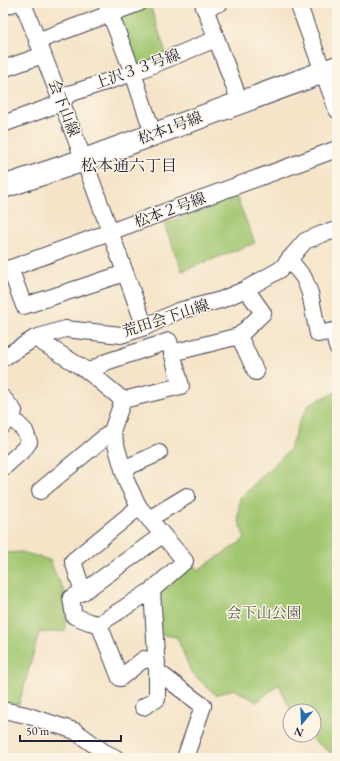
<svg xmlns="http://www.w3.org/2000/svg" width="340" height="761" font-family="'EB Garamond','Noto Serif JP',serif">
	<style>
		.green { fill: #a0c670; stroke: #617456 }
		.lines { fill: none; stroke-linecap: round; stroke-linejoin: round }
		.street-casing { stroke: #423f50; stroke-width: 18 }
		.secondary-casing { stroke: #423f50; stroke-width: 24 }
		.street { stroke: #fff; stroke-width: 16 }
		.secondary { stroke: #fff; stroke-width: 22 }
		.labels { text-anchor: middle; stroke-width: 3; stroke-linejoin: round; paint-order: stroke }
		.street-label { font-size: 15px; fill: #22223b; stroke: #fcf5e5 }
		.park-label { font-size: 15px; fill: #4e5b4e; stroke: #fcf5e5 }
		.neighbourhood-label { font-size: 16px; fill: #22223b; stroke: #fcf5e5 }
	</style>
	<rect width="100%" height="100%" fill="#fcf5e5"/>
	<filter id="ink" filterUnits="userSpaceOnUse"><feTurbulence type="fractalNoise" baseFrequency=".025" numOctaves="2"/><feDisplacementMap in="SourceGraphic" scale="8" xChannelSelector="R" yChannelSelector="G"/><feConvolveMatrix kernelMatrix="1 2 1 2 8 2 1 2 1" color-interpolation-filters="sRGB"/></filter>
	<filter id="wash" filterUnits="userSpaceOnUse"><feTurbulence type="fractalNoise" baseFrequency=".012" numOctaves="4" result="noise"/><feDisplacementMap in="SourceGraphic" scale="16" xChannelSelector="R" yChannelSelector="G"/><feGaussianBlur stdDeviation="0.9" result="paint"/><feColorMatrix in="noise" values="0 0 0 0 0 0 0 0 0 0 0 0 0 0 0 0 0 1.4 0 .05"/><feComposite in="paint" operator="in"/></filter>
	<g filter="url(#wash)">
		<rect width="100%" height="100%" fill="#f5e4c8"/>
		<!-- green -->
		<g class="green">
			<path d="M150 5 167 56 139 66 118 22 121 15Z"/>
			<path d="M236 196 255 243 182 271 164 224Z"/>
			<path d="M337 392V757L313 740 309 735H314V711H291L279 684 257 702 234 689 216 695 191 672 177 637 158 634 157 588 191 561 198 570 245 539 238 518 240 498 289 450 299 423 310 403Z"/>
			<path d="M22 552 50 560 54 571 68 598 65 631 39 633 19 704 3 703V553Z"/>
		</g>
	</g>
	<g filter="url(#ink)">
		<g class="lines">
			<defs>
				<g id="street">
					<path d="M23 3 84 160 145 327"/>
					<path d="M106 3 133 73 153 134"/>
					<path d="M203 3 240 102"/>
					<path d="M298 3 337 110"/>
					<path d="M3 7 15 3"/>
					<path d="M204 8 220 3"/>
					<path d="M37 41 139 3"/>
					<path d="M3 69 43 55"/>
					<path d="M3 124 61 103 69 94 133 73 216 39"/>
					<path d="M289 259 304 278 310 293 318 334 333 331 337 347"/>
					<path d="M10 268 24 306 125 273"/>
					<path d="M3 271 337 149"/>
					<path d="M239 336 256 372"/>
					<path d="M35 338 89 372 123 400 112 431 127 483 139 507 185 561 152 590 157 671 203 706 185 758"/>
					<path d="M172 353 239 336 263 313 246 289"/>
					<path d="M3 358 35 338 65 329 121 335 145 327 178 311 221 300 246 289 281 269 305 241 322 234 337 230"/>
					<path d="M89 372 106 362 169 341 181 386 123 400"/>
					<path d="M3 398 14 411 11 417 3 425"/>
					<path d="M3 468 24 449 29 442 25 431 11 417"/>
					<path d="M123 469 159 453"/>
					<path d="M40 491 112 431"/>
					<path d="M139 507 73 561 83 592 162 535"/>
					<path d="M149 519 187 496"/>
					<path d="M83 592 71 598 74 616 89 622 99 624 152 590"/>
					<path d="M99 624 120 678 144 659 157 662"/>
					<path d="M143 707 157 699V671"/>
					<path d="M3 710 26 715 75 731 104 752 116 758"/>
				</g>
				<path id="secondary" d="M3 187 84 160 337 67"/>
			</defs>
			<!-- street casing -->
			<use href="#street" class="street-casing"/>
			<!-- secondary casing -->
			<use href="#secondary" class="secondary-casing"/>
			<!-- street -->
			<use href="#street" class="street"/>
			<!-- secondary -->
			<use href="#secondary" class="secondary"/>
		</g>
	</g>
	<g class="labels">
		<!-- street labels -->
		<g class="street-label">
			<text transform="translate(137 69) rotate(-20)" y="5">上沢３３号線</text>
			<text transform="translate(64 108) rotate(69)" y="5">会下山線</text>
			<text transform="translate(170 128) rotate(-20)" y="5">松本1号線</text>
			<text transform="translate(170 210) rotate(-20)" y="5">松本２号線</text>
			<text transform="translate(166 318) rotate(-18)" y="5">荒田会下山線</text>
		</g>
		<!-- park labels -->
		<g class="park-label">
			<text x="264" y="618">会下山公園</text>
		</g>
		<!-- neighbourhood labels -->
		<g class="neighbourhood-label">
			<text x="129" y="171">松本通六丁目</text>
		</g>
	</g>
	<!-- margin -->
	<rect width="340" height="761" fill="none" stroke="#fcf5e5" stroke-width="16"/>
	<!-- north arrow -->
	<g transform="translate(302 723) rotate(199)"><circle r="19" fill="#fcf5e5" stroke="#a5a1a1"/>
	<path d="M0-3L7 15L0 10L-7 15Z" fill="#1f6fb2"/>
	<text y="-6" font-size="11" font-weight="bold" text-anchor="middle" fill="#22223b">N</text>
	</g>
	<!-- scale -->
	<path d="M20 735v6h101v-6" fill="none" stroke="#22223b" stroke-width="2"/>
	<text x="26" y="735" font-size="12" fill="#22223b" stroke="#fcf5e5" stroke-width="3" paint-order="stroke">50 m</text>
</svg>
